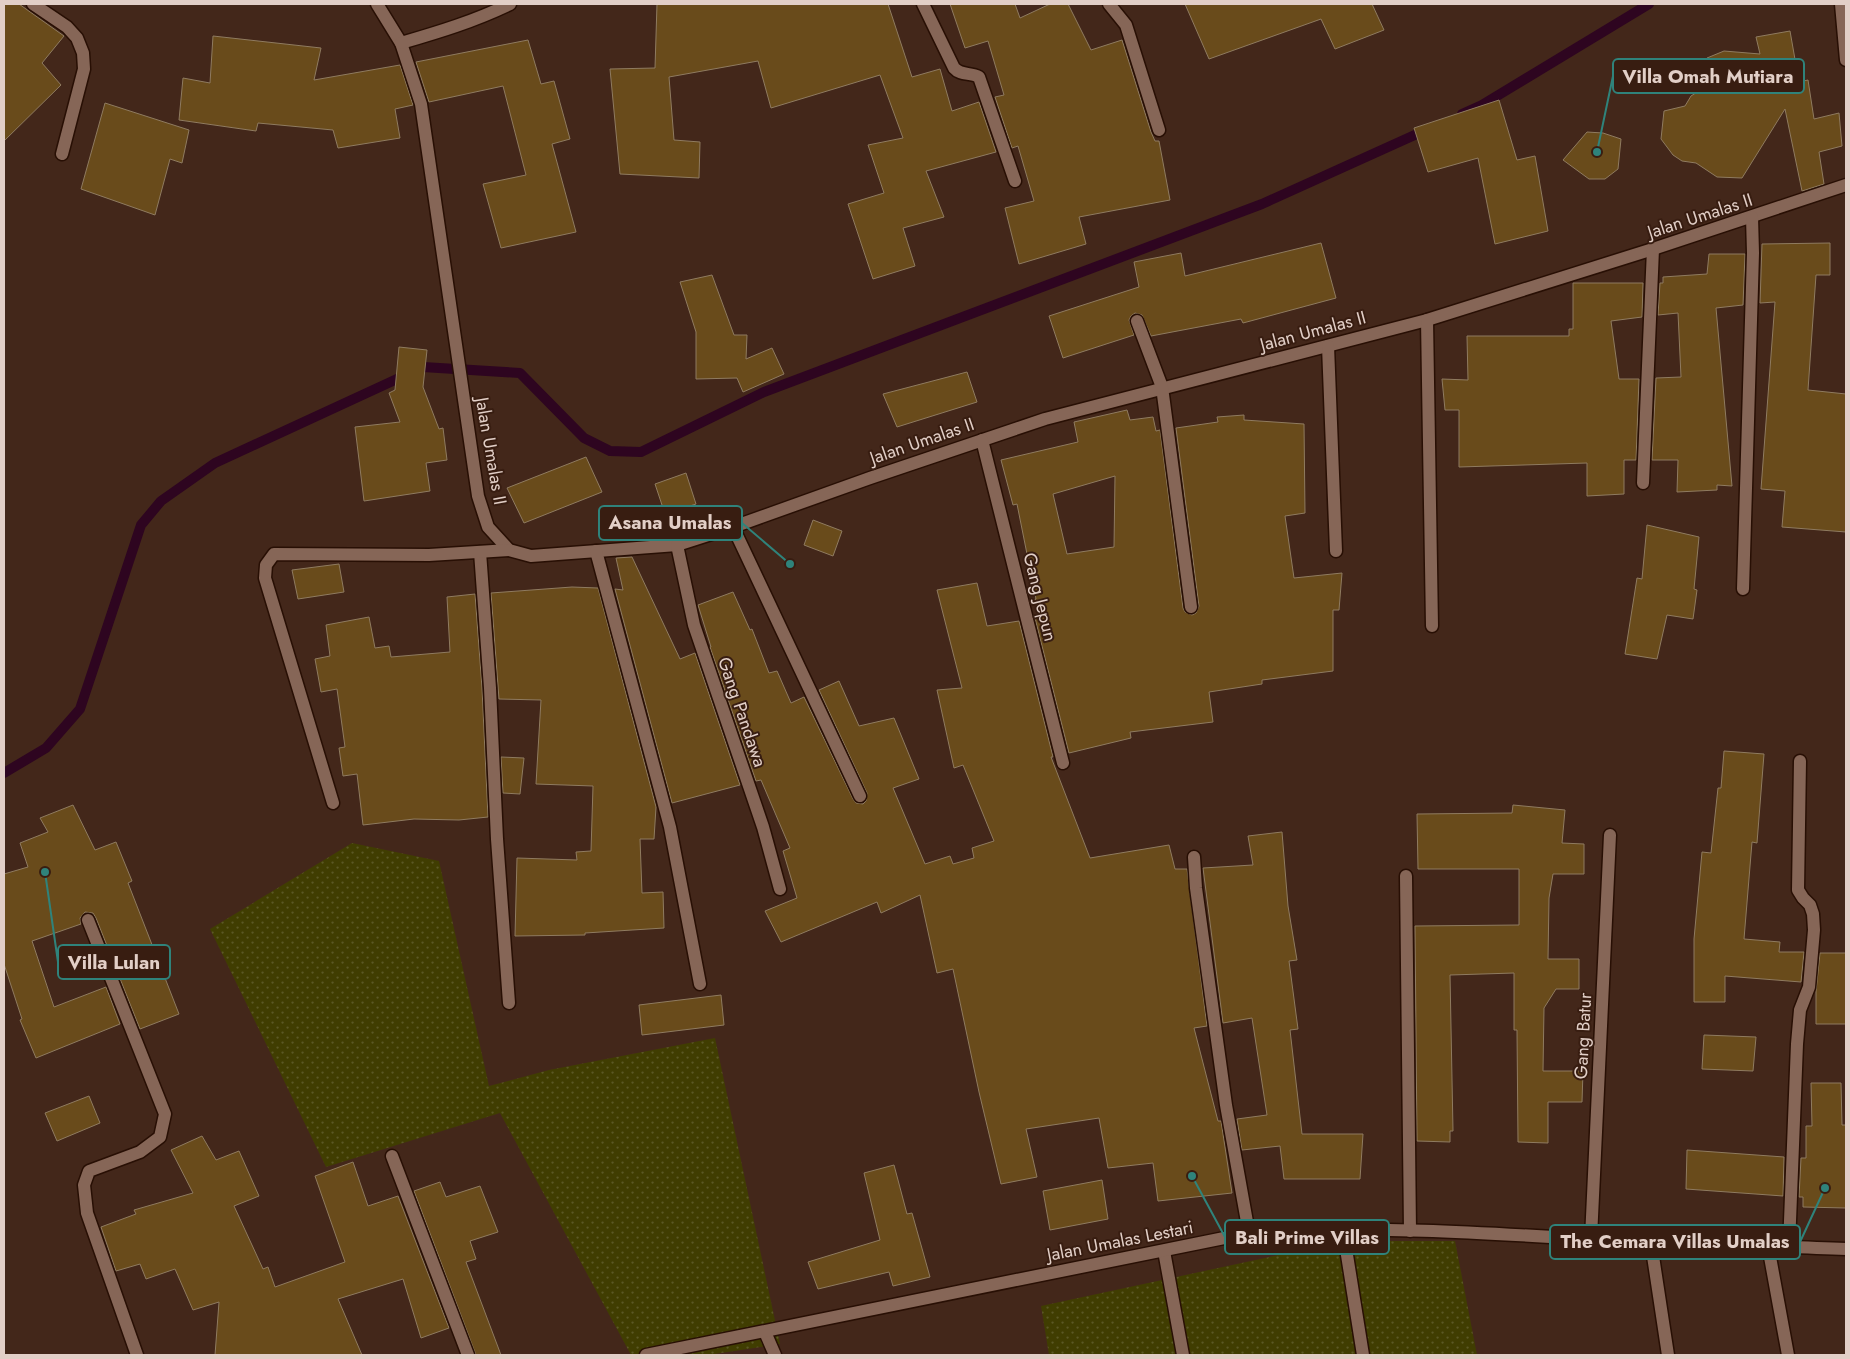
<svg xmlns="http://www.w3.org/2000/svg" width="1850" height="1359" font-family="Jost,sans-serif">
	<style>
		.grass { fill: url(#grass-dots) }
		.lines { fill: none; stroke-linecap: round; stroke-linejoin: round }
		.stream { stroke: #2e0520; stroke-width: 10 }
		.building { fill: #694b1b; stroke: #8f7b60; fill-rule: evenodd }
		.minor-casing { stroke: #280f04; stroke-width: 15 }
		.minor { stroke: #866657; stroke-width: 12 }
		.labels { text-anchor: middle; stroke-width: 4; stroke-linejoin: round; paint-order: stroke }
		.street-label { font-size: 18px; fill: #e2cfc7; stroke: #381d11 }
		.leader { fill: none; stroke: #2f837b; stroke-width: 2 }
		.callout-dot { fill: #2f837b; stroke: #381d11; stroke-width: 2 }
		.callout { fill: #381d11; stroke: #2f837b; stroke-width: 2 }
		.callout-label { font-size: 19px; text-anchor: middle; font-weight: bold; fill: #e2cfc7 }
	</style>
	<defs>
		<pattern id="grass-dots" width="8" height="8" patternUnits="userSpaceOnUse" patternTransform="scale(1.25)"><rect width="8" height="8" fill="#403d01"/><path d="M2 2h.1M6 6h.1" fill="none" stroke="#5b5825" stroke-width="1.8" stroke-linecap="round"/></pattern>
	</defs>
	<rect width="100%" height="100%" fill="#43271a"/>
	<!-- grass -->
	<g class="grass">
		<path d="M352 843 439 861 489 1086 549 1070 715 1038 780 1344 708 1355H631L500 1113 326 1167 210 929Z"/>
		<path d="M1344 1241H1455L1477 1355H1049L1041 1306Z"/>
	</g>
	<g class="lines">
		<!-- stream -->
		<g class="stream">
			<path d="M1462 114 1482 105 1649 4"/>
			<path d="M4 773 46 748 80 709 141 525 161 501 215 463 423 367 520 373 584 438 610 451 641 452 764 392 1262 204 1428 129"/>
		</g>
	</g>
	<!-- building -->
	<g class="building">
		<path d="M4 4H19L64 36 42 63 61 85 4 141Z"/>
		<path d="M657 4H888L912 77 940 69 952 111 979 102 996 152 926 171 944 217 903 228 915 266 873 279 848 204 884 193 868 145 903 138 880 75 771 108 758 61 669 77 674 140 700 142 699 178 620 174 610 69 655 68Z"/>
		<path d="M950 4H1015L1020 18 1050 4H1068L1091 50 1122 40 1151 132 1155 141H1159L1170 200 1079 217 1086 244 1019 264 1005 208 1034 201 1018 146 1012 148 995 97 1004 95 988 41 965 48Z"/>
		<path d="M1185 4H1372L1384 30 1335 49 1321 19 1209 59Z"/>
		<path d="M1790 31 1799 82 1808 80 1814 119 1839 113 1842 146 1819 152 1824 184 1802 191 1785 109 1742 178 1717 177 1696 163 1682 161 1673 155 1661 139 1664 111 1685 106 1691 96 1708 85 1703 72 1707 58 1724 51 1760 54 1756 37Z"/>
		<path d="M213 36 321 48 314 80 400 65 413 105 395 109 400 138 338 148 333 130 258 123 256 131 179 120 183 78 210 83Z"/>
		<path d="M528 40 541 84 554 81 570 139 552 144 576 232 501 248 483 184 526 175 503 86 429 102 416 62Z"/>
		<path d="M1499 100 1517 160 1535 156 1548 231 1495 244 1478 158 1428 172 1414 128Z"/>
		<path d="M105 103 189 130 182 163 170 159 155 215 81 189Z"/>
		<path d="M1587 132 1603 133 1621 139 1618 169 1605 179H1589L1563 160Z"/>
		<path d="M1321 243 1336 298 1243 323 1241 319 1151 336 1142 315 1135 313 1131 316 1129 320 1134 335 1063 358 1049 316 1139 287 1134 262 1181 253 1185 276Z"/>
		<path d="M1830 243V275H1816L1808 390 1846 394V532L1782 527 1785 491 1761 489 1775 302 1760 303 1762 244Z"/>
		<path d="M1709 254H1745L1743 305 1716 308 1732 486 1717 485V490L1677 492 1678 460H1652L1656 378 1681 377 1678 313 1658 315 1660 283H1663V277L1707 274Z"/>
		<path d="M712 275 734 335H747L746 359 772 348 784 374 743 392 737 378 696 379V332L680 282Z"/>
		<path d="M1573 283H1643L1642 317 1611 321 1619 379H1639L1636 460H1624V494L1587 496V463L1459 467V410H1445L1442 379 1468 380 1467 336H1569V329H1573Z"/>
		<path d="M399 347 427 350 423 387 439 429 443 428 447 460 426 463 430 491 364 501 355 427 400 422 389 393 395 390Z"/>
		<path d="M967 372 977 402 897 427 883 394Z"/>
		<path d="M1127 410 1130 420 1153 417 1156 431 1160 430 1183 608 1185 612 1192 615 1196 613 1199 606 1176 428 1218 422 1217 417 1244 415V420L1304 424 1305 513 1285 516 1294 578 1342 573 1339 610H1333V671L1262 680V684L1209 692 1213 722 1130 732 1131 738 1069 753 1035 618H1039L1035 599H1036L1017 504 1013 505 1001 460 1078 442 1074 422ZM1115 476 1114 547 1067 554 1053 494Z"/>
		<path d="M586 457 602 492 524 523 507 488Z"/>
		<path d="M686 473 696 504 665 514 655 484Z"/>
		<path d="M813 520 842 531 833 556 804 545Z"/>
		<path d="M1647 525 1699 537 1694 589 1697 590 1693 619 1667 615 1657 659 1625 654 1637 578 1642 579Z"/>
		<path d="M632 557 680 659 695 653 740 785 672 803 615 589 623 590 616 558Z"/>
		<path d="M339 564 344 592 298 599 292 570Z"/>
		<path d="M977 583 987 626 1019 621 1053 757H1051L1090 858 1169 845 1175 869H1187L1207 1026 1194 1028 1218 1121H1221L1232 1193 1158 1201 1153 1163 1108 1168 1099 1118 1026 1129 1037 1177 1001 1184 979 1092 953 969 937 973 920 895 881 913 877 902 781 942 765 911 797 898 783 851 790 848 761 780 756 781 710 647H711L698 605 733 592 750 630 752 629 769 673 777 671 791 703 804 697 853 799 856 803 863 804 866 801 867 793 819 690 839 681 859 726 894 718 919 779 893 788 925 864 950 856 953 864 974 858 972 848 994 841 963 765 954 768 937 690 962 688 937 590Z"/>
		<path d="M572 587 598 588 656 807 654 839H640L642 893 663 892 664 928 585 933V935L515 936 517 858 577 860 576 852 591 851 593 786 536 784 541 700 499 699 491 593Z"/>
		<path d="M475 594 482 688 488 817 459 820 414 819 363 825 357 774 343 776 339 748 345 747 337 689 321 692 315 659 330 656 326 625 369 617 375 648 389 646 391 657 450 652 447 597Z"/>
		<path d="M1724 751 1764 754 1757 843 1752 842 1744 939 1780 942 1779 952H1804L1801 982 1725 976V1002H1694V939L1702 852 1711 853 1718 788H1721Z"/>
		<path d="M501 757 524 758 520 794 503 793Z"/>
		<path d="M73 805 95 850 116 842 132 881 128 883 179 1014 140 1029 96 918 93 913 85 912 80 918 81 924 32 941 54 1007 106 987 120 1024 36 1058 20 1020 22 1019 4 964V874L28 867 20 843 48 832 40 818Z"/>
		<path d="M1513 805 1565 810 1562 843 1584 844V874H1553L1549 898 1548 959H1579V989H1556L1544 1008 1543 1071H1583L1582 1102H1548V1143L1518 1142 1517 1030H1514V973L1450 975 1453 1131H1450V1142L1417 1141 1415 926 1519 925V869H1418L1417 814 1512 813Z"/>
		<path d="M1282 832 1288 906 1297 960 1289 961 1298 1029 1290 1030 1302 1134H1363L1360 1179H1284L1280 1146 1242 1150 1237 1119 1267 1115 1252 1018 1223 1023 1203 868 1253 865 1248 836Z"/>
		<path d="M1820 953H1846V1024H1816V991Z"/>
		<path d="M721 995 724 1025 642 1035 639 1005Z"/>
		<path d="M1704 1035 1756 1037 1753 1071 1702 1069Z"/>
		<path d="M1811 1083H1841L1842 1125H1846V1208L1803 1207V1197H1799L1801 1158H1806V1126H1812Z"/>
		<path d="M89 1096 100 1123 57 1141 45 1113Z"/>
		<path d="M202 1136 216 1160 239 1151 259 1196 234 1206 263 1269 268 1267 275 1287 345 1262 315 1176 353 1162 368 1206 398 1196 449 1328 421 1338 403 1279 338 1299 362 1355H215L219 1302 193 1310 175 1269 146 1279 140 1264 116 1271 101 1227 136 1214 134 1210 193 1193 171 1150Z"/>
		<path d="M1687 1150 1784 1157 1783 1196 1686 1189Z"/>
		<path d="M894 1165 907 1214 912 1213 930 1277 893 1286 889 1272 818 1289 808 1262 880 1240 864 1173Z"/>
		<path d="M1102 1180 1108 1219 1050 1230 1043 1191Z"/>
		<path d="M440 1182 446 1197 480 1186 498 1232 470 1241 476 1259 466 1262 501 1355H476L414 1191Z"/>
	</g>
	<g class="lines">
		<defs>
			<g id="minor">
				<path d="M33 4 67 27 77 38 83 53 84 69 62 154"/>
				<path d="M377 4 401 43 421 104 478 496 488 527 509 550 531 556 677 545 733 527 870 478 1045 419 1427 320 1653 249 1846 185"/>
				<path d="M923 4 954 68C961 76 970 72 979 77L1015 181"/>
				<path d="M1109 4 1126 25 1159 130"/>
				<path d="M1841 4 1846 60"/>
				<path d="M401 43C439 32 475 21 510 4"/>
				<path d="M1427 320 1432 626"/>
				<path d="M1137 321 1162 387 1191 607"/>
				<path d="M1328 346 1336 551"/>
				<path d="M982 440 1063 763"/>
				<path d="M1643 483 1653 249"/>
				<path d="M733 527 860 796"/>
				<path d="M677 545 694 625 763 827 780 889"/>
				<path d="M596 551 670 827 700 984"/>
				<path d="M480 552 490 688 497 839 509 1003"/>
				<path d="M1743 589 1753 253 1752 217"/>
				<path d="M333 803 265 578 266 565 274 554 429 555 509 550"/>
				<path d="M1194 857 1196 888 1226 1105 1249 1233"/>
				<path d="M1406 876 1410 1231"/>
				<path d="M88 920 165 1114 160 1137 140 1152 89 1171 84 1185 87 1213 137 1355"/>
				<path d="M392 1156 468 1355"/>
				<path d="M1343 1230 1363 1355"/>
				<path d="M1591 1238 1610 835"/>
				<path d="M1651 1243 1668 1355"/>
				<path d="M1768 1246 1788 1355"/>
				<path d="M1789 1246 1797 1044 1800 1010 1809 987 1814 930 1813 914 1810 905 1803 898 1798 890 1800 761"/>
				<path d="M1164 1251 1183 1355"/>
				<path d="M765 1332 775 1355"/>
				<path d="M646 1355 1249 1233C1383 1224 1516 1235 1650 1243 1715 1246 1781 1246 1846 1249"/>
			</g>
		</defs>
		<!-- minor casing -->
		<use href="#minor" class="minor-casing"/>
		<!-- minor -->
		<use href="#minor" class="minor"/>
	</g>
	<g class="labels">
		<!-- street labels -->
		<g class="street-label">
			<text transform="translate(1700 216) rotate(-18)" y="6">Jalan Umalas II</text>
			<text transform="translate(1313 331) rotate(-15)" y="6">Jalan Umalas II</text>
			<text transform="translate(922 441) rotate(-19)" y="6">Jalan Umalas II</text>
			<text transform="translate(491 451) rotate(80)" y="6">Jalan Umalas II</text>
			<text transform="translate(1040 597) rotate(76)" y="6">Gang Jepun</text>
			<text transform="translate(742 712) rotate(71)" y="6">Gang Pandawa</text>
			<text transform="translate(1583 1036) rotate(-87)" y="6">Gang Batur</text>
			<text transform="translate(1120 1241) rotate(-11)" y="6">Jalan Umalas Lestari</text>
		</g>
	</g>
	<!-- callouts -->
	<path class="leader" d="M1597 152L1613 76M790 564L742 523M45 872L58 962M1192 1176L1225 1237M1825 1188L1800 1242"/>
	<g class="callout-dot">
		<circle cx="1597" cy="152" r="5"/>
		<circle cx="790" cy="564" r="5"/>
		<circle cx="45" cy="872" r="5"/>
		<circle cx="1192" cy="1176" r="5"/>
		<circle cx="1825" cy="1188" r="5"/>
	</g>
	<g class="callout">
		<rect x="1613" y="59" width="191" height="34" rx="5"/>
		<rect x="599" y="506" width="143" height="34" rx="5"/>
		<rect x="58" y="945" width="112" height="34" rx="5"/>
		<rect x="1225" y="1220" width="164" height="34" rx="5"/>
		<rect x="1550" y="1225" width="250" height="34" rx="5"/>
	</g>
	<g class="callout-label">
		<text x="1708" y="83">Villa Omah Mutiara</text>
		<text x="670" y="529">Asana Umalas</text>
		<text x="114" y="969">Villa Lulan</text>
		<text x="1307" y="1244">Bali Prime Villas</text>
		<text x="1675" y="1248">The Cemara Villas Umalas</text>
	</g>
	<!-- border -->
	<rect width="1850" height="1359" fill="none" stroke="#e2cfc7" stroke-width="10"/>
</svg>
